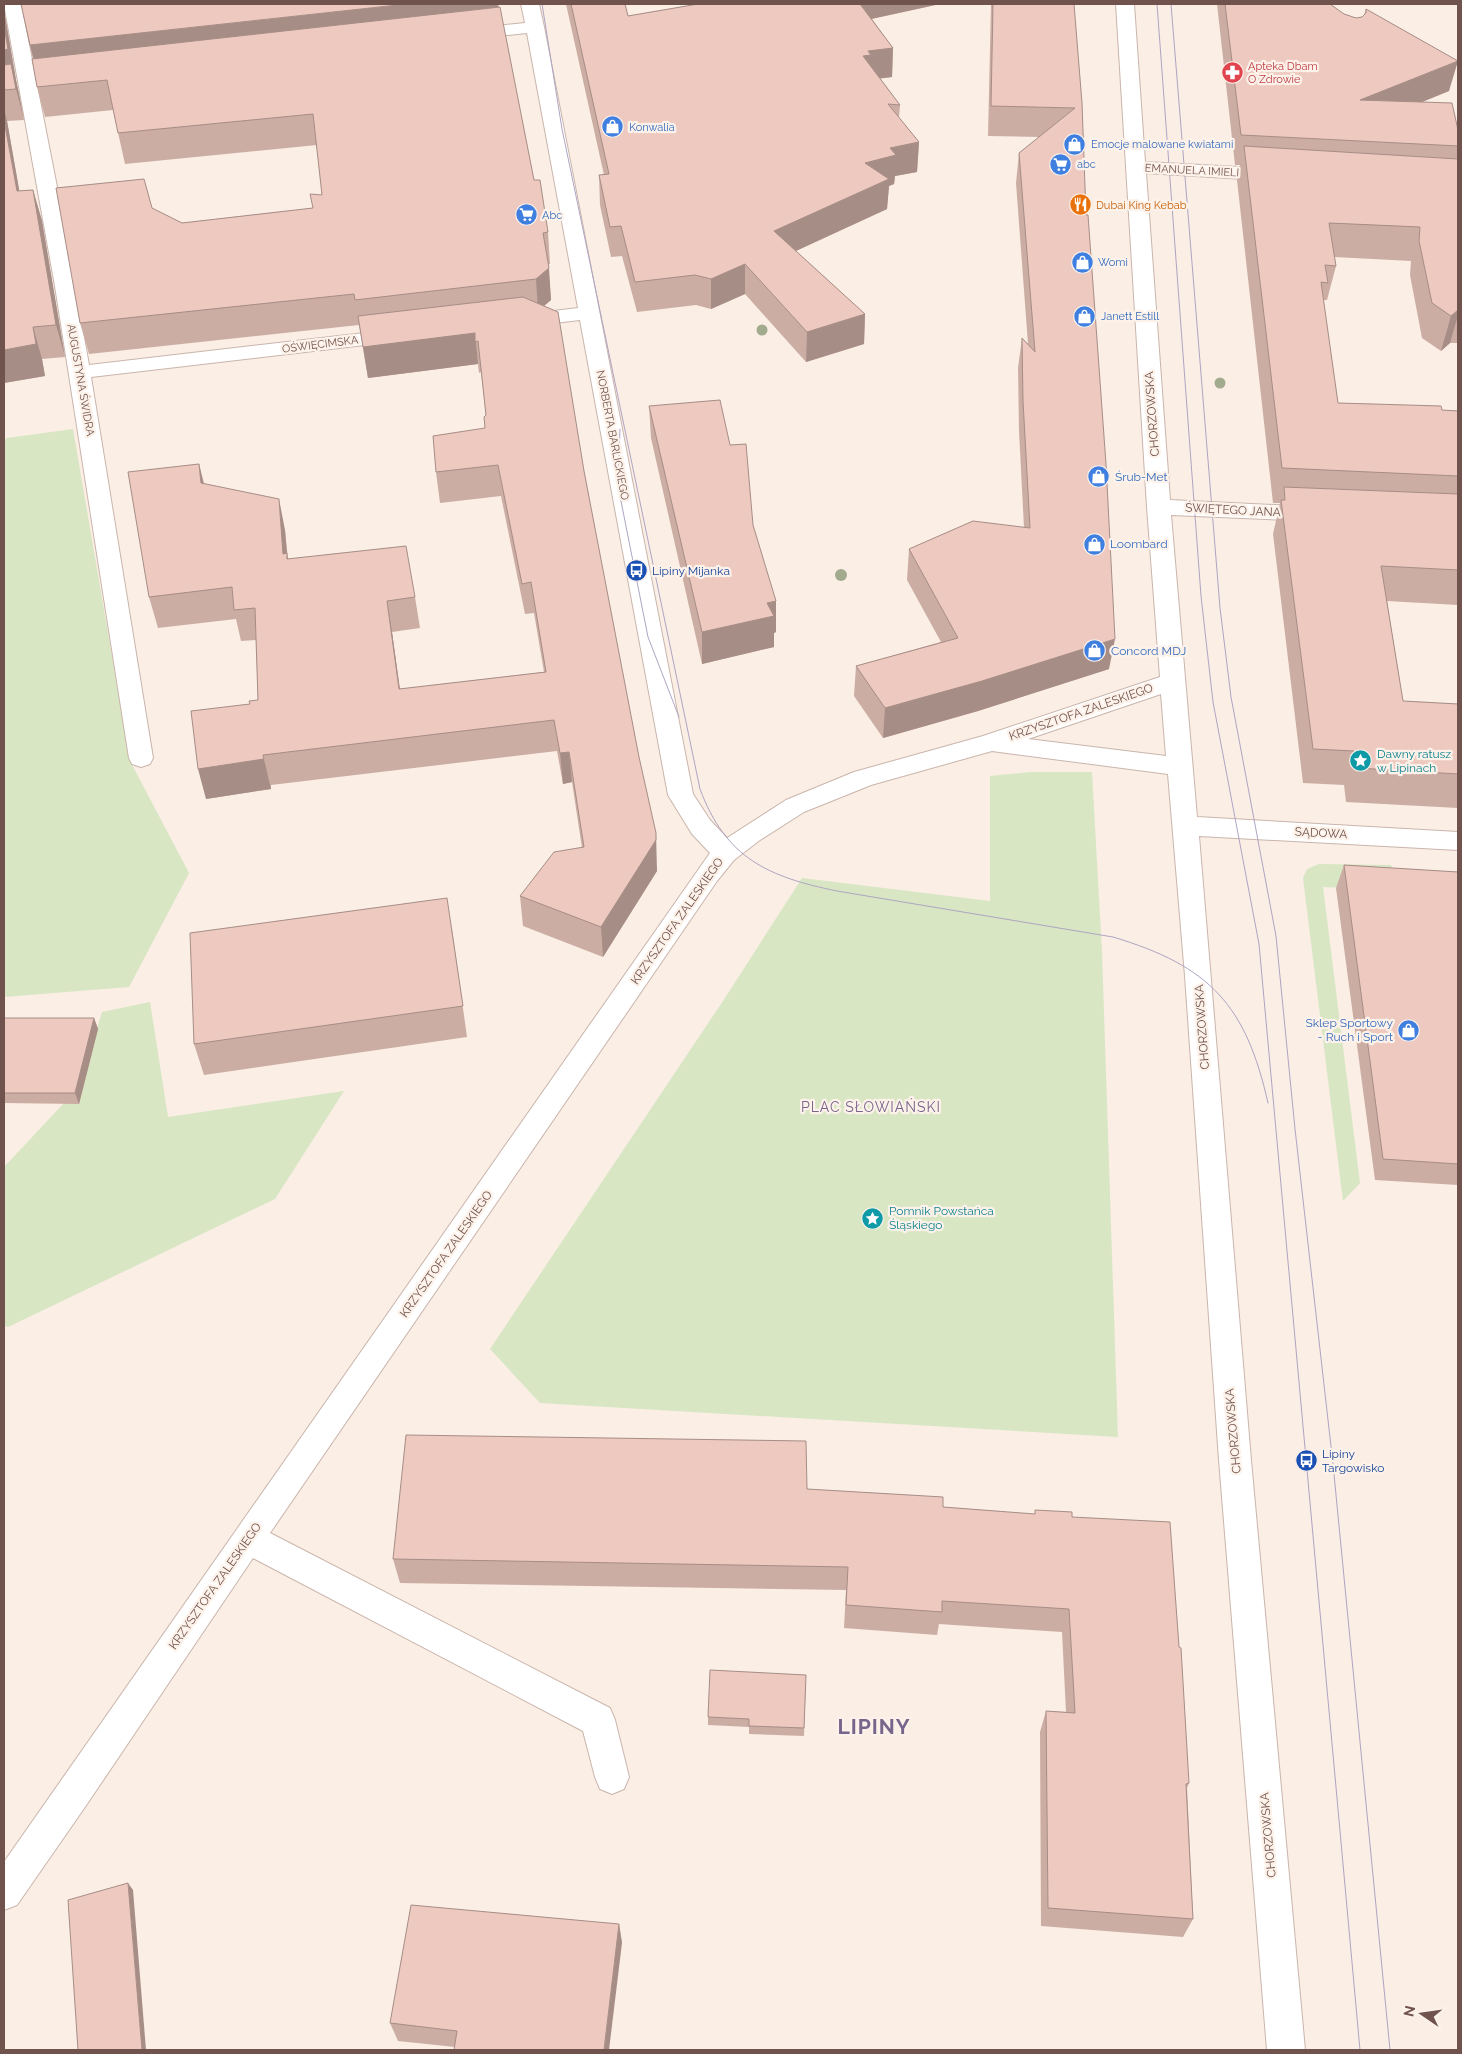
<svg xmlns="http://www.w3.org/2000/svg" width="1462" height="2054" font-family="Raleway,sans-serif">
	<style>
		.green { fill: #d8e6c4 }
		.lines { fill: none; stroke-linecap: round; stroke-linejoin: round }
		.minor-casing { stroke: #cab5ac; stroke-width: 2 }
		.minor { fill: #fff; fill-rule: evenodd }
		.tram { stroke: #afa4c2; stroke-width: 1 }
		.tree { fill: #a3ab8e }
		.wall { fill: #ccada4 }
		.shaded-wall { fill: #a68d86 }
		.building { fill: #edc9bf; stroke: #a68d86 }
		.labels { text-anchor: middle; stroke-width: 4.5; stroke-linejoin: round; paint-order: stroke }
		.far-health-label { font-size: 11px; fill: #be3a42; stroke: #fdf2ea; text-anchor: start }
		.far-shop-label { font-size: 11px; fill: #366cbe; stroke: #fdf2ea; text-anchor: start }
		.far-street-label { font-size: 11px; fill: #70534c; stroke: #fdf2ea }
		.far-food-label { font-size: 11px; fill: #c56008; stroke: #fdf2ea; text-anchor: start }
		.street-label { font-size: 12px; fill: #70534c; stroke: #fdf2ea }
		.shop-label { font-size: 12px; fill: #366cbe; stroke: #fdf2ea; text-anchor: start }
		.transit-label { font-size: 12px; fill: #164399; stroke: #fdf2ea; text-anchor: start }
		.culture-label { font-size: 12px; fill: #0d838f; stroke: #fdf2ea; text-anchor: start }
		.neighbourhood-label { font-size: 14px; letter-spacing: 1px; fill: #78658c; stroke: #fdf2ea }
		.near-district-label { font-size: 21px; font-weight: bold; letter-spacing: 1px; fill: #78658c; stroke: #fdf2ea }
	</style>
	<rect width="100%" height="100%" fill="#faeee5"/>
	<!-- green -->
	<g class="green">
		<path d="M73 429 130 761 189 873 129 987 4 997V441L7 438Z"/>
		<path d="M1031 772H1092L1102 952 1118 1437 540 1403 490 1349 725 998 802 878 990 901V776Z"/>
		<path d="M1319 864 1391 865 1399 890 1323 887 1360 1183 1343 1201 1303 878 1307 869Z"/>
		<path d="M150 1002 168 1117 344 1091 275 1199 8 1327 4 1326V1167L79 1087 102 1012Z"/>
	</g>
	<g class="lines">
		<defs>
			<g id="minor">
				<path d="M4 4H21L58 192 89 365 399 329 406 331 409 335 406 339 399 341 91 377 153 758 150 764 141 767 132 764 129 758 55 286Z"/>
				<path d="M521 4H539L544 27 693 794 710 820 727 838 786 800 854 772 983 736 1160 677 1147 507 1116 4H1134L1145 162 1275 169 1282 171 1285 175 1282 179 1275 181 1146 173 1170 500 1314 507 1322 509 1325 514 1322 519 1314 521 1171 515 1197 817 1458 832V850L1199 836 1251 1460 1305 2050H1267L1219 1460 1185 976 1168 774 992 751 871 785 804 812 760 840 734 860 717 881 270 1533 610 1708 615 1720 629 1777 624 1789 612 1794 600 1789 595 1777 583 1731 253 1558 85 1807 17 1905 4 1910V1862L710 853 692 834 668 795 580 320 521 327 514 325 511 321 514 317 521 315 578 308 527 33 467 39 461 38 458 34 461 30 467 29 525 23ZM1161 694 1166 756 1028 739Z"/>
			</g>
		</defs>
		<!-- minor casing -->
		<use href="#minor" class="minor-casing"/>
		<!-- minor -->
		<use href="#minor" class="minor"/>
		<!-- tram -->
		<g class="tram">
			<path d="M542 4 562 129 700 789C726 859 769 877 837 891L1113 937C1210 966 1246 1005 1268 1103"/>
			<path d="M1157 4 1201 596 1213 702 1259 944 1360 2050"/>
			<path d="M1171 4 1220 608 1231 697 1276 936 1295 1129 1333 1464 1390 2050"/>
			<path d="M620 429 618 486 648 637 679 717"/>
		</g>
	</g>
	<!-- trees -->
	<g class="tree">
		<circle cx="762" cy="330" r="5.5"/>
		<circle cx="1220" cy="383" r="5.5"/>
		<circle cx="841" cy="575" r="6"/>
	</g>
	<!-- wall -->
	<g class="wall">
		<path d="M21 4H498L534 180 548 232 550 264H548L551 300 544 306 584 471 657 871 603 957 523 926 520 896 582 848 572 782 563 784 557 751 271 785V789L206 799 250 704 258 700 256 640 241 641 236 619 158 628 149 597 199 464 204 483 285 530 288 559 415 597 420 628 392 632 400 689 544 672 534 613 525 614 501 496 440 503 436 472 485 428 486 416 481 372 479 373 478 364 368 378 359 325 89 354 80 323 152 208 182 223 313 208 322 195 317 145 125 164 113 110 45 117 37 87 33 59Z"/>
		<path d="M566 4H625L628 16 698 4H940L872 19 893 48 892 77 880 78 900 105 899 118 919 142 917 172 895 176 894 184 889 186 887 209 796 251 865 314 864 344 806 362 745 294 711 309 696 305 637 312 622 256 611 257 600 205 599 175H604Z"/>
		<path d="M991 4H1074L1086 215 1109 669 978 711 883 738 854 696 856 666 941 642 907 580 909 549 1024 528 1019 431 1018 368 1022 338 1028 344 1016 183 1019 153 1039 137 988 136Z"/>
		<path d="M1217 4H1330L1344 14 1356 18 1362 17 1364 15 1366 9 1449 91 1422 102 1458 130V343H1450L1441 351 1422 338 1410 275 1411 261 1334 257 1336 266 1327 300H1324L1323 301 1338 403 1458 411V605L1387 601 1403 701 1458 704V808L1346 802 1344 785 1303 783 1273 534 1280 503H1273L1237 180 1240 165H1235Z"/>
		<path d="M4 10 16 80 19 94 24 120 7 121 17 178 19 191 33 190 42 221 65 357 42 359 45 376 4 383Z"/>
		<path d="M649 406 730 445 776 632 774 633V647L702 664 651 438Z"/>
		<path d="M1344 865 1458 872V1185L1375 1180 1336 888Z"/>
		<path d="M452 929 467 1037 204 1075 194 1044Z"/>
		<path d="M4 1018H94L98 1029 79 1104 4 1103Z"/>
		<path d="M807 1489 943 1507 1072 1517 1189 1783 1187 1788 1193 1919 1183 1937 1041 1926 1040 1732 1046 1711 1066 1712 1062 1632 939 1624 937 1635 844 1628 846 1590 400 1583 393 1559Z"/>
		<path d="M806 1675 804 1736 749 1734V1727L708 1725V1717Z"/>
		<path d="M619 1924 622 1943 455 2047 398 2041 390 2023Z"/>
	</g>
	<!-- shaded-wall -->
	<g class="shaded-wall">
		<path d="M407 4H498L500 24 38 76 30 45Z"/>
		<path d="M853 4H940L852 23Z"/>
		<path d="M4 10 16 80 19 94 24 120 16 89 4 83Z"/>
		<path d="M893 48 892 77 869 80 863 56 868 51Z"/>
		<path d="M1458 61 1449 91 1353 130 1360 100Z"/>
		<path d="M4 108 7 121 25 223 17 191 4 120Z"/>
		<path d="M919 142 917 172 895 176 894 184 889 186 887 209 774 261V231L865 163 890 148Z"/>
		<path d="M33 190 42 221 65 357 56 325Z"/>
		<path d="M745 264V294L711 309V279Z"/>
		<path d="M549 268 551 300 538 311 536 279Z"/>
		<path d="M1458 310V315L1450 343 1441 351 1451 316Z"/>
		<path d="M865 314 864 344 806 362 807 332Z"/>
		<path d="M33 327 42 359 45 376 4 383V350Z"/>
		<path d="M475 333 478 364 368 378 363 347Z"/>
		<path d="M199 464 206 495 201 483Z"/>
		<path d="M279 499 285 530 287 555 293 584 283 554Z"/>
		<path d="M387 601 392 632 404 720 399 689Z"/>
		<path d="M776 601V632L774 633V647L702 664V632L767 603Z"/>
		<path d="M1115 639 1109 669 978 711 883 738 885 708Z"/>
		<path d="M569 752 572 782 563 784 560 753Z"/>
		<path d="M263 755 271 789 206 799 198 769Z"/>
		<path d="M656 833 657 871 603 957 601 927Z"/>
		<path d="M94 1018 98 1029 79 1104 75 1093Z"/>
		<path d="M128 1883 133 1890 146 2050H142Z"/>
		<path d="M619 1924 622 1943 609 2050H604Z"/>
	</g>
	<!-- building -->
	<g class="building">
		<path d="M21 4H407L30 45Z"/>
		<path d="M571 4H625L628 16 698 4H860L893 48 868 51 871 55 863 56 900 105 888 104 919 142 890 148 896 155 865 163 889 179 774 231 865 314 807 332 745 264 711 279 695 275 635 282 621 226 610 227 599 175 609 174Z"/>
		<path d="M993 4H1074L1082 103 1086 215H1088L1106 464 1115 639 982 681 885 708 856 666 958 638 909 549 973 521 1030 528 1023 401 1022 338 1035 352 1019 153 1075 108 991 106Z"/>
		<path d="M1225 4H1330L1344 14 1356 18 1362 17 1366 13V9L1458 61 1360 100 1452 103 1458 130V146L1241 135Z"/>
		<path d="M500 7 534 180H540L548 232 543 233 549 268 536 279 355 300 354 294 80 323 56 188 144 179 152 208 182 223 313 208 310 194 322 195 313 114 118 133 107 80 37 87 32 59Z"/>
		<path d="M4 27 8 49 4 50Z"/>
		<path d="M11 64 16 89 4 90V65Z"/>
		<path d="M4 120 17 191 33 190 56 325 33 327 36 344 4 350Z"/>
		<path d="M1244 146 1458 159V310L1451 316 1432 303 1419 241 1420 227 1329 223 1336 266 1325 265 1328 283 1321 282 1338 403 1441 406 1442 410 1458 411V476L1282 468Z"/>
		<path d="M523 297 558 312 584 471 639 757 656 833V840L601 927 520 896 554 852 584 847 569 752 560 753 554 720 263 755 264 759 198 769 191 711 250 704 249 701 258 700 255 608 234 610 232 587 149 597 128 472 199 464 201 483 279 499 283 554 287 553V559L406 546 415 597 387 601 399 689 546 672 531 582 522 584 498 465 436 472 433 436 485 428 484 417 486 415 478 341 475 342V333L363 347 358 316Z"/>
		<path d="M720 400 730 445 746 444 753 525 776 601 767 603 774 616 702 632 649 406Z"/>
		<path d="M1284 487 1458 494V570L1381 566 1403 701 1458 704V774L1357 768 1354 751 1313 749 1281 500H1285Z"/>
		<path d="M1344 865 1458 872V1164L1383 1159Z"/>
		<path d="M447 898 463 1006 194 1044 190 933Z"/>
		<path d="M4 1018H94L75 1093H4Z"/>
		<path d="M406 1435 806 1441 807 1489 943 1497V1507L1035 1514V1510L1072 1512V1517L1170 1522 1179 1647 1181 1648 1189 1783 1186 1784 1193 1919 1048 1908 1046 1711 1075 1713 1069 1609 942 1601V1612L846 1605 848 1567 393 1559Z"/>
		<path d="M710 1670 806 1675 804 1728 749 1726V1719L708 1717Z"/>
		<path d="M128 1883 142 2050H78L68 1900Z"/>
		<path d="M411 1905 619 1924 604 2050H454L457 2031 390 2023Z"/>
	</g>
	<!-- icons -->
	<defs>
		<symbol id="pharmacy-disc" viewBox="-11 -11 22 22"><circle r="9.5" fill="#e0444e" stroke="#fdf2ea"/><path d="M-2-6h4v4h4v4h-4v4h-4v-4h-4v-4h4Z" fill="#fff"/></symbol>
		<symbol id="shop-disc" viewBox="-11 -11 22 22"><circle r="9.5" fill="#3f7fe0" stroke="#fdf2ea"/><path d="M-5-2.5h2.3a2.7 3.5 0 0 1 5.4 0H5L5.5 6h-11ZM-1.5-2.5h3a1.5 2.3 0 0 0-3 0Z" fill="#fff"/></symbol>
		<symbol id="supermarket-disc" viewBox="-11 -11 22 22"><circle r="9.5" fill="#3f7fe0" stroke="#fdf2ea"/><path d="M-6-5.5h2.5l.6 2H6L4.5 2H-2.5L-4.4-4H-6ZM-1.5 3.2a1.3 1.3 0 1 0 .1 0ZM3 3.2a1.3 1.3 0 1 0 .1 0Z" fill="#fff"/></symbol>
		<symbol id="restaurant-disc" viewBox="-11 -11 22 22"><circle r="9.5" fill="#e8710a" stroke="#fdf2ea"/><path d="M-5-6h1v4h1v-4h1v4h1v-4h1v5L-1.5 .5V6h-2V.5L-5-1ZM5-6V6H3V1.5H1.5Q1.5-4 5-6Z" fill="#fff"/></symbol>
		<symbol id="bus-disc" viewBox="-11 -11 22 22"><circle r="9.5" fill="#1a4fb4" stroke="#fdf2ea"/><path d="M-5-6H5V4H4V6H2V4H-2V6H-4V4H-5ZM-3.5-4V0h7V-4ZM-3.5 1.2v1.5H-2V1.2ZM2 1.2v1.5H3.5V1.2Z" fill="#fff"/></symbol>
		<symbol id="sight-disc" viewBox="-11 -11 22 22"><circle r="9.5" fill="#0f9aa8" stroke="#fdf2ea"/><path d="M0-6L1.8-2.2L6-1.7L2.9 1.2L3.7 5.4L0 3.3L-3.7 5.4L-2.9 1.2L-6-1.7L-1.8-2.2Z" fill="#fff"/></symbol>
	</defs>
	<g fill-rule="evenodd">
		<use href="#pharmacy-disc" x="1220" y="60" width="25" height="25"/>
		<use href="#shop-disc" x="600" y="114" width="25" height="25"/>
		<use href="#shop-disc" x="1062" y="132" width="25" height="25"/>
		<use href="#supermarket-disc" x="1048" y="152" width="25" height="25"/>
		<use href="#restaurant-disc" x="1068" y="192" width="25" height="25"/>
		<use href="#supermarket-disc" x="514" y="202" width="25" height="25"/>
		<use href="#shop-disc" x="1070" y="250" width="25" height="25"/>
		<use href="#shop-disc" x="1072" y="304" width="25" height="25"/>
		<use href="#shop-disc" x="1086" y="464" width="25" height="25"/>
		<use href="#shop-disc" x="1082" y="532" width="25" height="25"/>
		<use href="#bus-disc" x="624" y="558" width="25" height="25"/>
		<use href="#shop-disc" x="1082" y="638" width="25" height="25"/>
		<use href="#sight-disc" x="1348" y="748" width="25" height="25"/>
		<use href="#shop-disc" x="1396" y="1018" width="25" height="25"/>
		<use href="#sight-disc" x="860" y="1206" width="25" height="25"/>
		<use href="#bus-disc" x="1294" y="1448" width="25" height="25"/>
	</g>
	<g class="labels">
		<!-- far-health labels -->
		<g class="far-health-label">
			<text x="1248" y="70">Apteka Dbam<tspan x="1248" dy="13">O Zdrowie</tspan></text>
		</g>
		<!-- far-shop labels -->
		<g class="far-shop-label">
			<text x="629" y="131">Konwalia</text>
			<text x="1091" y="148">Emocje malowane kwiatami</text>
			<text x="1077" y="168">abc</text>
			<text x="542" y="219">Abc</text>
			<text x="1098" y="266">Womi</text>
			<text x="1101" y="320">Janett Estill</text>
		</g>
		<!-- far-street labels -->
		<g class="far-street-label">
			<text transform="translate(1192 170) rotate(3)" y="4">EMANUELA IMIELI</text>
			<text transform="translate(320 344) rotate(-7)" y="4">OŚWIĘCIMSKA</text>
			<text transform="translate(81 380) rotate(80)" y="4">AUGUSTYNA ŚWIDRA</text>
			<text transform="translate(613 435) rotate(79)" y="4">NORBERTA BARLICKIEGO</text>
		</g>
		<!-- far-food labels -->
		<g class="far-food-label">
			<text x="1096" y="209">Dubai King Kebab</text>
		</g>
		<!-- street labels -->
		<g class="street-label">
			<text transform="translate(1152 414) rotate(-94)" y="4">CHORZOWSKA</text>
			<text transform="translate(1233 510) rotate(3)" y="4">ŚWIĘTEGO JANA</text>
			<text transform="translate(1081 712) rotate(-19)" y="4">KRZYSZTOFA ZALESKIEGO</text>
			<text transform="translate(1321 833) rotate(3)" y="4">SĄDOWA</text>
			<text transform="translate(677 921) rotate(-55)" y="4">KRZYSZTOFA ZALESKIEGO</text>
			<text transform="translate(1202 1027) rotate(-94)" y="4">CHORZOWSKA</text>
			<text transform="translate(446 1254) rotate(-55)" y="4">KRZYSZTOFA ZALESKIEGO</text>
			<text transform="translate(1233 1431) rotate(-95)" y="4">CHORZOWSKA</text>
			<text transform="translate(215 1586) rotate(-55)" y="4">KRZYSZTOFA ZALESKIEGO</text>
			<text transform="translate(1268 1835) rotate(-95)" y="4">CHORZOWSKA</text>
		</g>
		<!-- shop labels -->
		<g class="shop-label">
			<text x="1115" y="481">Śrub-Met</text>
			<text x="1110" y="548">Loombard</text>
			<text x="1111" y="655">Concord MDJ</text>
			<text x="1393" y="1027" text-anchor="end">Sklep Sportowy<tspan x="1393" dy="14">- Ruch i Sport</tspan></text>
		</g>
		<!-- transit labels -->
		<g class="transit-label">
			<text x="652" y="575">Lipiny Mijanka</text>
			<text x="1322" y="1458">Lipiny<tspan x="1322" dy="14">Targowisko</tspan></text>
		</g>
		<!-- culture labels -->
		<g class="culture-label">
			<text x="1377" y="758">Dawny ratusz<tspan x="1377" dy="14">w Lipinach</tspan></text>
			<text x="889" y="1215">Pomnik Powstańca<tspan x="889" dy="14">Śląskiego</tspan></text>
		</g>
		<!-- neighbourhood labels -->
		<g class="neighbourhood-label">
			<text x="871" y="1112">PLAC SŁOWIAŃSKI</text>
		</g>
		<!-- near-district labels -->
		<g class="near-district-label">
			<text x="874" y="1734">LIPINY</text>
		</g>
	</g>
	<!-- border -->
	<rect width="1462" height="2054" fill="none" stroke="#70534c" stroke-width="10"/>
	<!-- north arrow -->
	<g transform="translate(1422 2014) rotate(283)" stroke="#fdf2ea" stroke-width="4" paint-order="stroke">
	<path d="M0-4L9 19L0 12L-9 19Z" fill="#70534c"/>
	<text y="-8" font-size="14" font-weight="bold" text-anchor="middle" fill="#70534c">N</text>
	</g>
</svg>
